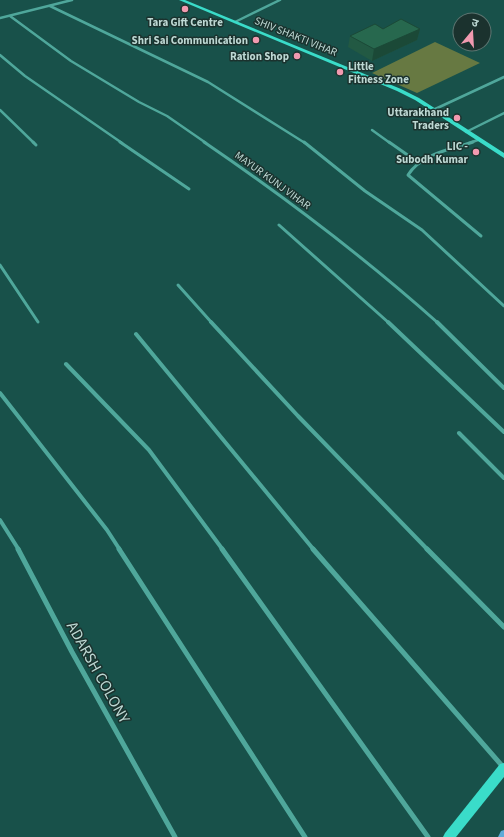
<svg xmlns="http://www.w3.org/2000/svg" width="504" height="837" font-family="'Source Sans 3','Noto Sans Devanagari',sans-serif">
	<style>
		.green { fill: #677942 }
		.lines { fill: none; stroke-linecap: round; stroke-linejoin: round }
		.stream { fill: #5eaad7; fill-rule: evenodd }
		.street-far3 { stroke: #4fa79b; stroke-width: 2.5 }
		.street-far2 { stroke: #4fa79b; stroke-width: 3 }
		.street-far1 { stroke: #4fa79b; stroke-width: 4 }
		.street { stroke: #4fa79b; stroke-width: 5 }
		.secondary { fill: #3adcc9; fill-rule: evenodd }
		.wall { fill: #225943 }
		.shaded-wall { fill: #1b4937 }
		.building { fill: #27684e; stroke: #1b4937 }
		.poi-dot { fill: #f29ab0; stroke: #1b322e; stroke-width: 1.5 }
		.labels { text-anchor: middle; stroke-width: 3; stroke-linejoin: round; paint-order: stroke }
		.far-poi-label { font-size: 11px; font-weight: bold; fill: #bdd8d3; stroke: #1b322e; text-anchor: end }
		.far-street-label { font-size: 11px; fill: #bdd8d3; stroke: #1b322e }
		.near-street-label { font-size: 16px; fill: #bdd8d3; stroke: #1b322e }
	</style>
	<rect width="100%" height="100%" fill="#18514a"/>
	<!-- green -->
	<path class="green" d="M435 42 480 63 417 93 372 73Z"/>
	<g class="lines">
		<!-- stream -->
		<path class="stream" d="M504 830V837H498L501 831Z"/>
		<!-- street-far3 -->
		<g class="street-far3">
			<path d="M50 6 208 82 305 143"/>
			<path d="M10 16 71 61 139 102 167 116 206 143"/>
			<path d="M0 18 72 0"/>
			<path d="M235 22 280 0"/>
			<path d="M0 55 25 76 122 143"/>
			<path d="M0 110 34 143"/>
			<path d="M433 110 504 77"/>
			<path d="M372 130 390 143"/>
			<path d="M466 132 504 113"/>
			<path d="M469 143 478 140"/>
		</g>
		<!-- street-far2 -->
		<g class="street-far2">
			<path d="M33 142 36 145"/>
			<path d="M120 142 189 189"/>
			<path d="M204 142C286 198 364 257 438 323"/>
			<path d="M304 142 365 191 422 230 504 306"/>
			<path d="M389 142 419 163"/>
			<path d="M473 142C451 149 421 154 408 175L481 236"/>
			<path d="M279 225 389 323"/>
			<path d="M0 265 38 322"/>
			<path d="M178 285 212 323"/>
		</g>
		<!-- street-far1 -->
		<g class="street-far1">
			<path d="M211 322 298 416 428 550"/>
			<path d="M388 322 504 432"/>
			<path d="M437 322 504 388"/>
			<path d="M136 334 314 550"/>
			<path d="M66 364 149 450 223 550"/>
			<path d="M0 393 107 530 120 550"/>
			<path d="M459 433 504 478"/>
			<path d="M0 520 19 550"/>
		</g>
		<!-- street -->
		<g class="street">
			<path d="M18 549 72 652 175 837"/>
			<path d="M119 549 305 837"/>
			<path d="M222 549 428 837"/>
			<path d="M313 549 504 768"/>
			<path d="M427 549 504 627"/>
		</g>
		<!-- secondary -->
		<g class="secondary">
			<path d="M179 0H185L401 89 419 98 504 153V158L415 100 397 91Z"/>
			<path d="M504 763V777L456 837H443L445 833 500 764Z"/>
		</g>
	</g>
	<!-- wall -->
	<path class="wall" d="M383 29H420L417 40 372 61 348 47 350 36Z"/>
	<!-- shaded-wall -->
	<path class="shaded-wall" d="M420 29 417 40 372 61 374 49Z"/>
	<!-- building -->
	<path class="building" d="M401 19 420 29 374 49 350 36 375 24 383 29Z"/>
	<!-- markers -->
	<g class="poi-dot">
		<circle cx="185" cy="9" r="4"/>
		<circle cx="256" cy="40" r="4"/>
		<circle cx="297" cy="56" r="4"/>
		<circle cx="340" cy="72" r="4"/>
		<circle cx="457" cy="118" r="4"/>
		<circle cx="476" cy="152" r="4"/>
	</g>
	<g class="labels">
		<!-- far-poi labels -->
		<g class="far-poi-label">
			<text x="185" y="26" text-anchor="middle">Tara Gift Centre</text>
			<text x="248" y="44">Shri Sai Communication</text>
			<text x="289" y="60">Ration Shop</text>
			<text x="348" y="70" text-anchor="start">Little<tspan x="348" dy="13">Fitness Zone</tspan></text>
			<text x="449" y="116">Uttarakhand<tspan x="449" dy="13">Traders</tspan></text>
			<text x="468" y="150">LIC -<tspan x="468" dy="13">Subodh Kumar</tspan></text>
		</g>
		<!-- far-street labels -->
		<g class="far-street-label">
			<text transform="translate(296 36) rotate(22)" y="4">SHIV SHAKTI VIHAR</text>
			<text transform="translate(273 180) rotate(36)" y="4">MAYUR KUNJ VIHAR</text>
		</g>
		<!-- near-street labels -->
		<g class="near-street-label">
			<text transform="translate(99 672) rotate(61)" y="6">ADARSH COLONY</text>
		</g>
	</g>
	<!-- north arrow -->
	<g transform="translate(472 32) rotate(18)"><circle r="19" fill="#1b322e" stroke="#5c7470"/>
	<path d="M0-3L7 15L0 10L-7 15Z" fill="#f29ab0"/>
	<text y="-6" font-size="11" font-weight="bold" text-anchor="middle" fill="#bdd8d3">उ</text>
	</g>
</svg>
